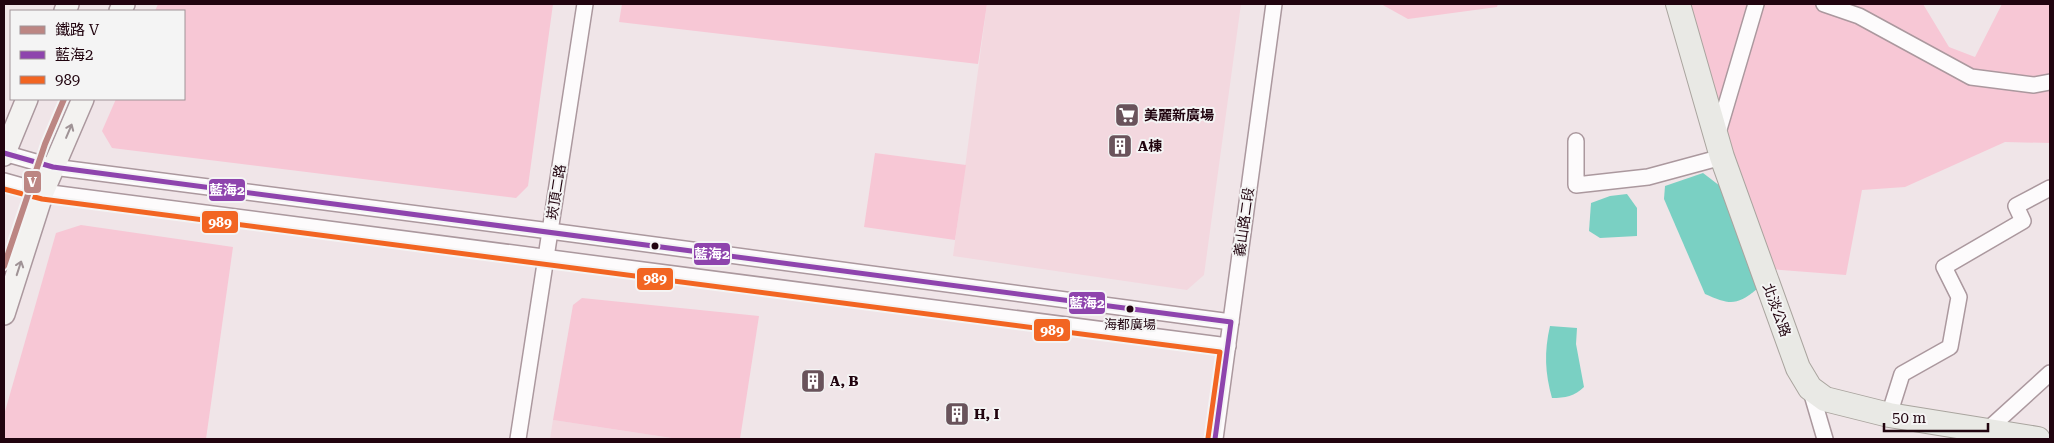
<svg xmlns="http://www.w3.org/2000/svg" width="2054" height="443" font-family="'Roboto Serif','Noto Sans TC',serif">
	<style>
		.built { fill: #f3d8df }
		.green { fill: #f7c7d5 }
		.water { fill: #7ad0c3 }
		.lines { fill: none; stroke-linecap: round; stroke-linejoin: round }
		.street-casing { stroke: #ab989e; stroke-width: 18 }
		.secondary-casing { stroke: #ab989e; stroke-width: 24 }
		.primary-casing { stroke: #a9a49e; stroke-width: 26 }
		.street { stroke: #fdfbfc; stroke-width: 15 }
		.secondary { stroke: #f3f2f0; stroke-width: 21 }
		.primary { stroke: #e9e9e5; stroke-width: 24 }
		.bus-1-casing { stroke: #f4f4f4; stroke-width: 9 }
		.bus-2-casing { stroke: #f4f4f4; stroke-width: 9 }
		.bus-1 { stroke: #8e44ad; stroke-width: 5 }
		.bus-2 { stroke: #f26522; stroke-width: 5 }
		.rail-1-casing { stroke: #f4f4f4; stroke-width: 10 }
		.rail-1 { stroke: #bc8683; stroke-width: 6 }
		.oneway { stroke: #9f9396 }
		.bus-dot { fill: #21040f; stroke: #f4f4f4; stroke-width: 2 }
		.labels { text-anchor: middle; stroke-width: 4; stroke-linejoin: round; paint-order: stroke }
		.bus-label { font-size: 13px; fill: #21040f; stroke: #f4f4f4 }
		.poi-label { font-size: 14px; font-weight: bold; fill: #21040f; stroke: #f4f4f4; text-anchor: start }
		.street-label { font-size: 14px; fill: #21040f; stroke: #f4f4f4 }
		.line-badge { stroke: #f4f4f4; stroke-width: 2 }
		.badge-label { font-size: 14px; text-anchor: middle; font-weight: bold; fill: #fff }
	</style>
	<rect width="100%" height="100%" fill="#f0e5e8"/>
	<!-- built -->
	<g class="built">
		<path d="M987 4H1241L1204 275 1187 290 953 256Z"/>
		<path d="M553 420 678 439H550Z"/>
	</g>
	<!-- green -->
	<g class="green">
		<path d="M158 4H553L528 186 516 198 112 148 102 131 116 99H184V11H155Z"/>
		<path d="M622 4H987L978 64 619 22Z"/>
		<path d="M1381 4H1498L1497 7 1408 19Z"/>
		<path d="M1673 4H1923L1949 47 1975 57 2002 4H2050V143L2005 142 1905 187 1862 190 1846 275 1757 268Z"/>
		<path d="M875 153 966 165 955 240 864 227Z"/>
		<path d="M81 225 233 247 206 439H4V415L56 233Z"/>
		<path d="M582 298 759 316 740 439H678L553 420 573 305Z"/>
	</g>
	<!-- water -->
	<g class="water">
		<path d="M1703 173 1720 186 1757 289C1736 306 1730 305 1705 294L1664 199 1665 186Z"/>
		<path d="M1627 194 1637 208V236L1600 238 1589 231 1591 203 1610 196Z"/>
		<path d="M1550 326 1577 328 1576 344 1584 387C1575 396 1565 398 1552 398 1545 373 1544 352 1550 326Z"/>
	</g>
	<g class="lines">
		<defs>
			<g id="street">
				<path d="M1824 4 1859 16 1971 77 2034 85 2050 82"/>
				<path d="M1717 136 1756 4"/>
				<path d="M1576 141V185L1648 177 1722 157"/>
				<path d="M4 153 53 167 550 231 1231 322"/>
				<path d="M4 181 43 192 1228 346"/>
				<path d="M1810 388 1825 439"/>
				<path d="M1889 415 1902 374 1950 347 1959 297 1944 267 2023 221 2016 206 2050 188"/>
				<path d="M1983 434 2050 373"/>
				<path d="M518 439 585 4"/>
				<path d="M1215 439 1274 4"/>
			</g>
			<g id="secondary">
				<path d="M65 11 68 4"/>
				<path d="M120 11 124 4"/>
				<path d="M4 155 27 99"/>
				<path d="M4 314 43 192 83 99"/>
			</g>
			<path id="primary" d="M1678 4 1722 157 1798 368 1810 388 1825 399 1889 415 2038 439"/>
		</defs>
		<!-- street casing -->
		<use href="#street" class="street-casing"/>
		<!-- secondary casing -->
		<use href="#secondary" class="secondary-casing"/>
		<!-- primary casing -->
		<use href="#primary" class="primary-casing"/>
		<!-- street -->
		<use href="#street" class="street"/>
		<!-- secondary -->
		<use href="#secondary" class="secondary"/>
		<!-- primary -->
		<use href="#primary" class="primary"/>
		<defs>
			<path id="bus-1" d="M4 153 53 167 1231 322 1215 439"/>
			<path id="bus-2" d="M4 189 42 199 1220 352 1208 438"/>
		</defs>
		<!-- bus-1 casing -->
		<use href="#bus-1" class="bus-1-casing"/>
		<!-- bus-2 casing -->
		<use href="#bus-2" class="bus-2-casing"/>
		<!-- bus-1 -->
		<use href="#bus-1" class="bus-1"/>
		<!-- bus-2 -->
		<use href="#bus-2" class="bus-2"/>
		<defs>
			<path id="rail-1" d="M4 266 45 144 64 99"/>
		</defs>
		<!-- rail-1 casing -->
		<use href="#rail-1" class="rail-1-casing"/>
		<!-- rail-1 -->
		<use href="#rail-1" class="rail-1"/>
	</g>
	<!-- one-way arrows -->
	<defs><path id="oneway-shaft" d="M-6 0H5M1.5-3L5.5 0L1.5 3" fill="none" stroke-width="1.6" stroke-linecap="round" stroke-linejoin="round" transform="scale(1.25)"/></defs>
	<g class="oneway">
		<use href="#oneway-shaft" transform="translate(69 131) rotate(-67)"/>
		<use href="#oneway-shaft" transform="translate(19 268) rotate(-72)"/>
	</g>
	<!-- icons -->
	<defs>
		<symbol id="supermarket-square" viewBox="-11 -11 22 22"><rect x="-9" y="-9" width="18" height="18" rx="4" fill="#69535b" stroke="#f4f4f4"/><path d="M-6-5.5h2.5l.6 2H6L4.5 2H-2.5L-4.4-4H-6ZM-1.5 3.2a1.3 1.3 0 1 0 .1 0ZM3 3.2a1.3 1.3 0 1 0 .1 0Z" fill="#fff"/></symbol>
		<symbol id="building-square" viewBox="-11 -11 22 22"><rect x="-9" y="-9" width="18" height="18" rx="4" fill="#69535b" stroke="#f4f4f4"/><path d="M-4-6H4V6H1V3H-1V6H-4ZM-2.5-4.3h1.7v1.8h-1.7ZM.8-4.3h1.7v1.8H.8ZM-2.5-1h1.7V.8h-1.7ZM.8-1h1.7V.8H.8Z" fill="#fff"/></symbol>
	</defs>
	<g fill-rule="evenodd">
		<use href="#supermarket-square" x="1113" y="101" width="28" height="28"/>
		<use href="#building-square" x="1106" y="132" width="28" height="28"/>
		<use href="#building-square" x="799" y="367" width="28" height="28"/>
		<use href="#building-square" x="943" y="400" width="28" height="28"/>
	</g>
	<!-- markers -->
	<g class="bus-dot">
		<circle cx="655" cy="246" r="4.5"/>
		<circle cx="1130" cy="309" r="4.5"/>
	</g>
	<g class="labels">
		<!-- bus labels -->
		<g class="bus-label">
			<text x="1130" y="329">海都廣場</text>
		</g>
		<!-- poi labels -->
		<g class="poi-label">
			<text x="1144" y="120">美麗新廣場</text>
			<text x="1138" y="151">A棟</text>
			<text x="830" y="386">A, B</text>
			<text x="974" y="419">H, I</text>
		</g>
		<!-- street labels -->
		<g class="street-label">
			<text transform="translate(556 192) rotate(-81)" y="5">崁頂二路</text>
			<text transform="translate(1244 222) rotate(-82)" y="5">義山路二段</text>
			<text transform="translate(1777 310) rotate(70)" y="5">北淡公路</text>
		</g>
	</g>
	<g class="line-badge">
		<rect x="23" y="170" width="19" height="24" rx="5" fill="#bc8683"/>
		<rect x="208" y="178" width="38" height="24" rx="5" fill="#8e44ad"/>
		<rect x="201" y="210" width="38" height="24" rx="5" fill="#f26522"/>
		<rect x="693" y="242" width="38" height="24" rx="5" fill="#8e44ad"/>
		<rect x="636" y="267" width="38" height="24" rx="5" fill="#f26522"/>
		<rect x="1068" y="291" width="38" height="24" rx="5" fill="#8e44ad"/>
		<rect x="1033" y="318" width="38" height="24" rx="5" fill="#f26522"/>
	</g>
	<g class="badge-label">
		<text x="32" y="187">V</text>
		<text x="227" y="195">藍海2</text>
		<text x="220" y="227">989</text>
		<text x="712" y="259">藍海2</text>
		<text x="655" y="283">989</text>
		<text x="1087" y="308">藍海2</text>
		<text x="1052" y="335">989</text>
	</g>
	<!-- border -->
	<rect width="2054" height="443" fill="none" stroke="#21040f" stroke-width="10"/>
	<!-- legend -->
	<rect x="10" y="10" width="175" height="90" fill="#f4f4f4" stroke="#a09498"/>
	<rect x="20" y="26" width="25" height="8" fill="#bc8683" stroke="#a09498"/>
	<text x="55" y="35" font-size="15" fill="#21040f">鐵路 V</text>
	<rect x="20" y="51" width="25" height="8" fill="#8e44ad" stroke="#a09498"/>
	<text x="55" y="60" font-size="15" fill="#21040f">藍海2</text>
	<rect x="20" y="76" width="25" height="8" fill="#f26522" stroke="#a09498"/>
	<text x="55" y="85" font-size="15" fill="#21040f">989</text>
	<!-- scale -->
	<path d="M1884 423v8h104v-8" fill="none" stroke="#21040f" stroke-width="2.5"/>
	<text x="1892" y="423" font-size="15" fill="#21040f" stroke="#f4f4f4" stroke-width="4" paint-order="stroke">50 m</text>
</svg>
